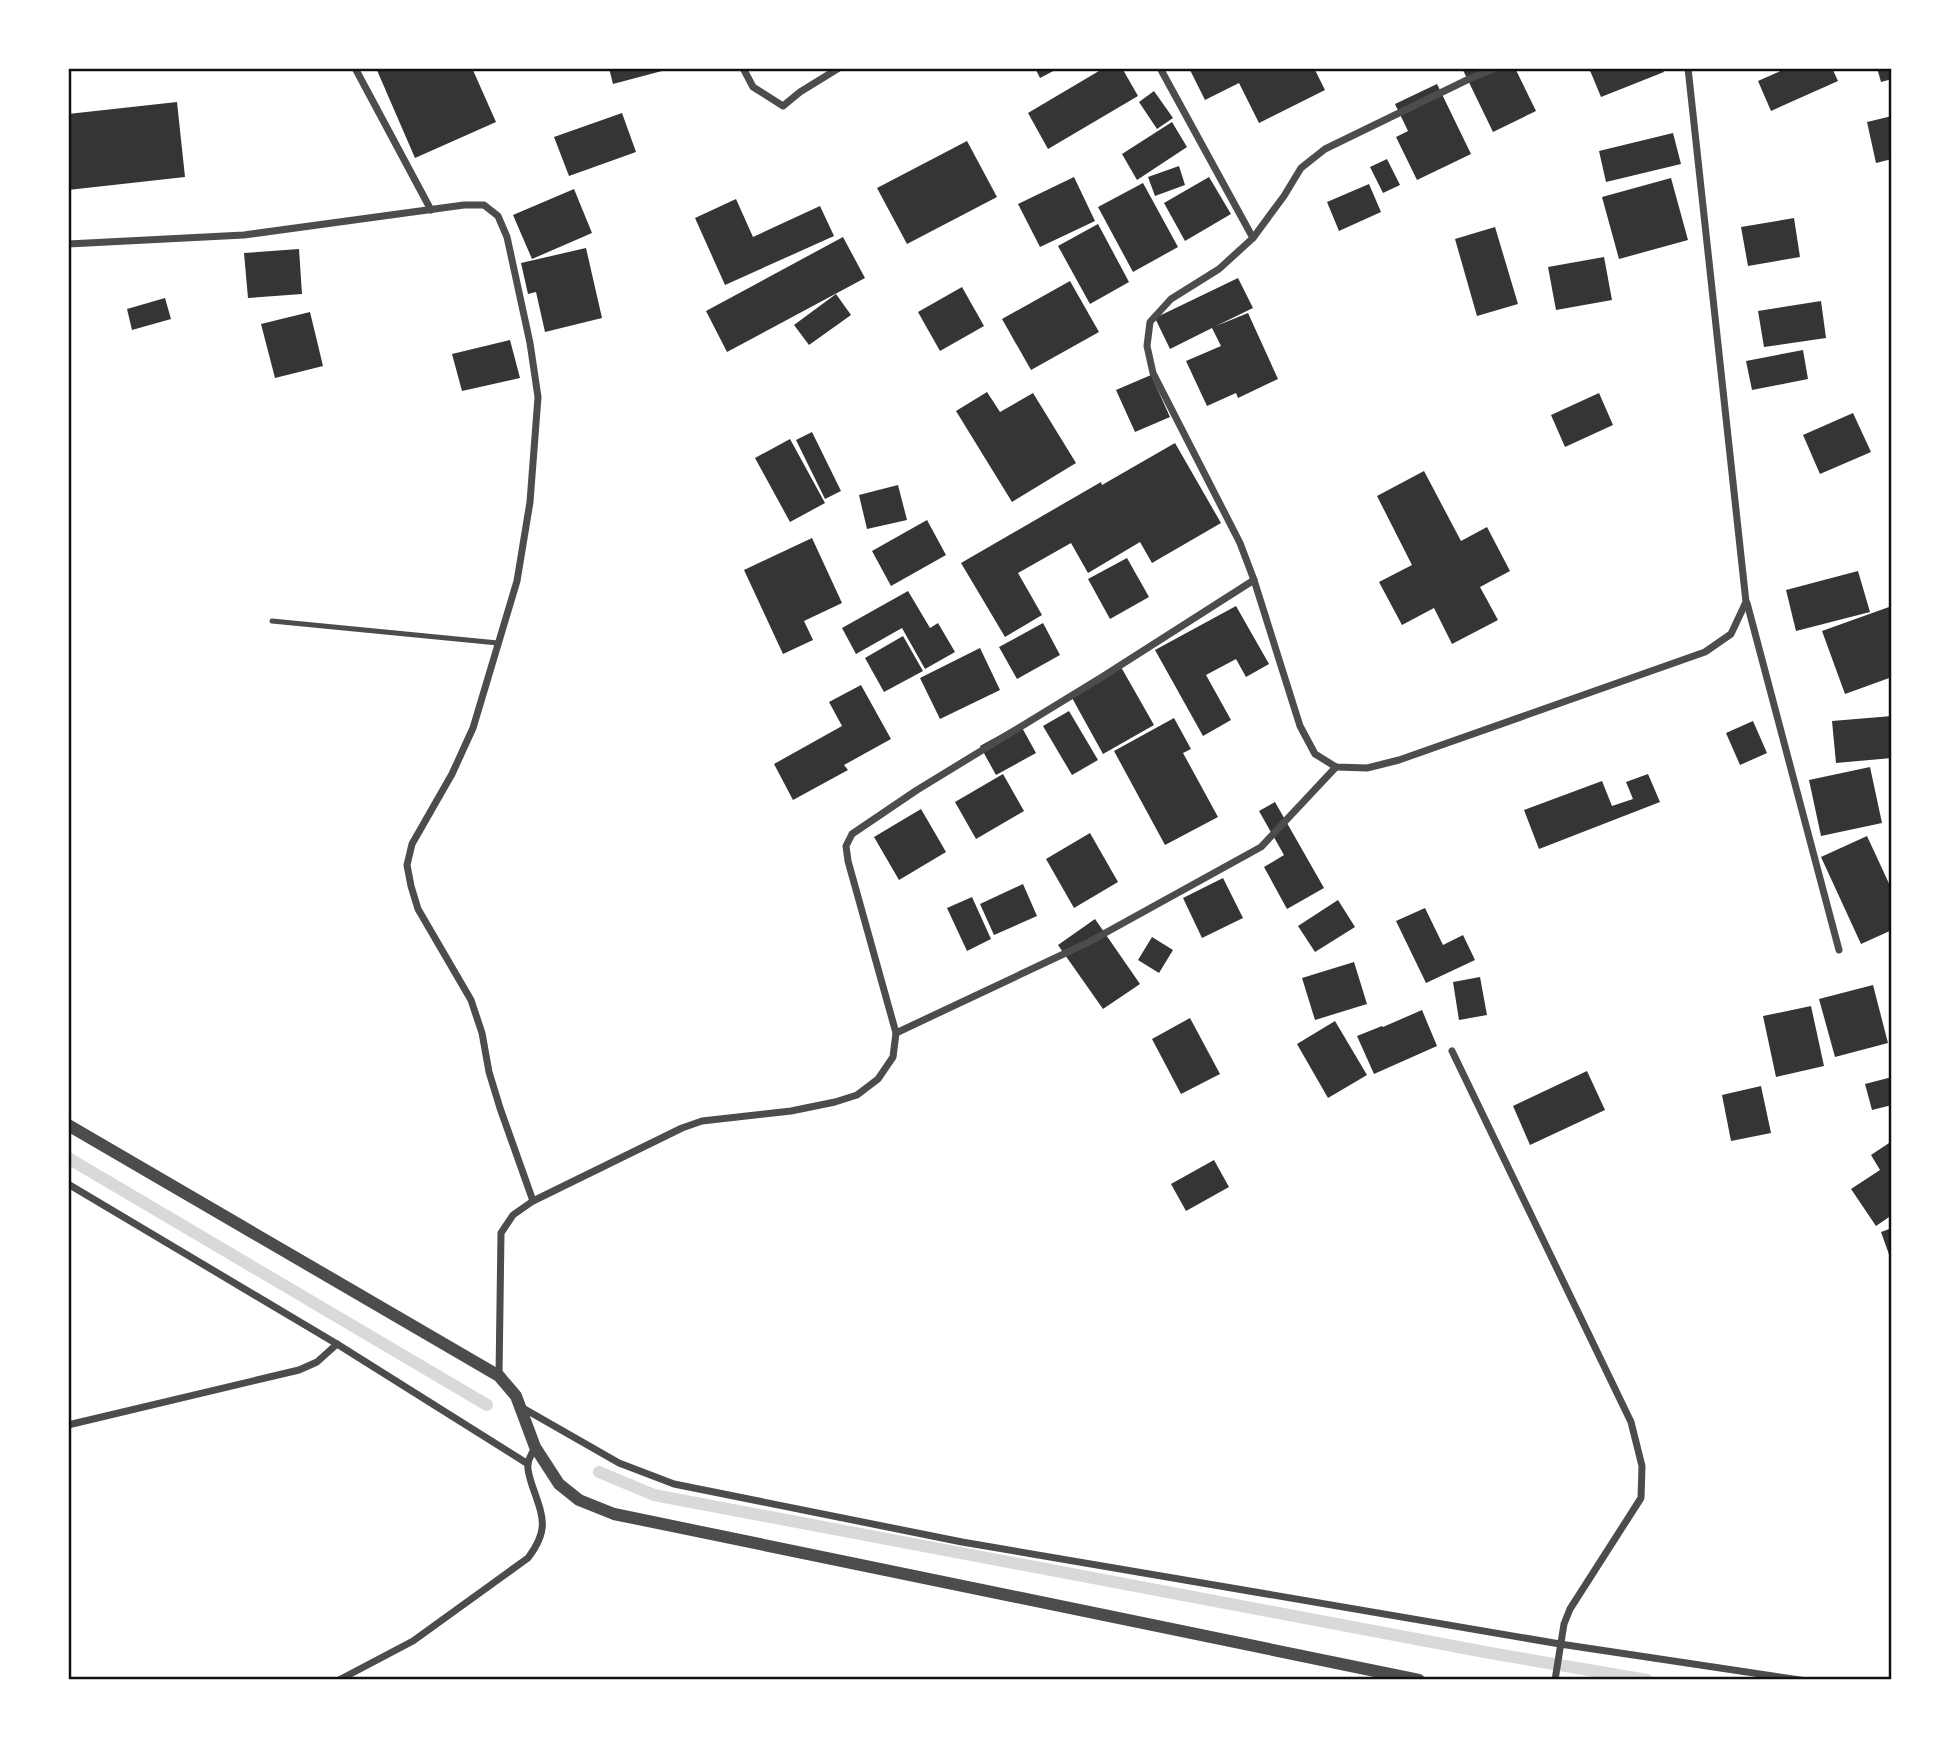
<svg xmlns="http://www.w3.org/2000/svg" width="1960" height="1748" font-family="'Zilla Slab',serif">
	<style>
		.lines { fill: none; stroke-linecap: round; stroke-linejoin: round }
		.stream { stroke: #d9d9d9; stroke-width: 12 }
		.building { fill: #353535 }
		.service { stroke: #4c4c4c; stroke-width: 5 }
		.minor { stroke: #4c4c4c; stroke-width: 7 }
		.tertiary { stroke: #4c4c4c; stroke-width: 12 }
		.neatline { fill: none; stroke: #111; stroke-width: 2.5 }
	</style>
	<rect width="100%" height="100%" fill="#fff"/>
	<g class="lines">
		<!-- stream -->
		<g class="stream">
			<path d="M68 1158 487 1405"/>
			<path d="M599 1472 654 1495 1490 1653 1647 1680"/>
		</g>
	</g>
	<!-- building -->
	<g class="building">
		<path d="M376 68H472L496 122 415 158Z"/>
		<path d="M609 68H661L662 71 613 84Z"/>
		<path d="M1035 68H1059L1040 78Z"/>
		<path d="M1104 68H1122L1138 96 1048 149 1028 113Z"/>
		<path d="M1189 68H1314L1325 90 1259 123 1239 83 1205 100Z"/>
		<path d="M1462 68H1515L1536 111 1493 132Z"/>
		<path d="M1589 68H1662L1664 72 1601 97Z"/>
		<path d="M1787 68H1832L1838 81 1771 111 1758 81Z"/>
		<path d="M1877 68H1892V79L1881 82Z"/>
		<path d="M1437 84 1471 154 1417 180 1396 137 1408 131 1395 104Z"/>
		<path d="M1154 91 1173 118 1157 129 1139 102Z"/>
		<path d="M177 102 185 177 68 190V114Z"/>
		<path d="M622 113 636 152 569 176 554 137Z"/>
		<path d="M1892 116V159L1876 163 1867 122Z"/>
		<path d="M1172 122 1187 147 1137 180 1122 154Z"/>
		<path d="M1673 133 1681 164 1606 182 1599 151Z"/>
		<path d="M967 141 997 197 907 244 877 188Z"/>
		<path d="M1387 159 1400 185 1383 193 1370 167Z"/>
		<path d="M1179 166 1185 185 1155 196 1148 177Z"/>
		<path d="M1074 177 1095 221 1040 247 1018 204Z"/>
		<path d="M1209 177 1231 214 1185 241 1164 203Z"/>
		<path d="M1671 178 1688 240 1619 259 1602 197Z"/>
		<path d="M1143 183 1178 247 1133 272 1098 207Z"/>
		<path d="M1369 184 1381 212 1339 231 1327 202Z"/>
		<path d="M574 189 592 233 532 259 513 215Z"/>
		<path d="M736 199 753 237 820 206 834 236 725 285 695 218Z"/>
		<path d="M1794 218 1800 257 1748 266 1741 227Z"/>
		<path d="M1098 224 1129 282 1090 304 1058 246Z"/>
		<path d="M1495 227 1518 304 1477 316 1455 239Z"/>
		<path d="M843 237 865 278 727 352 706 311Z"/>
		<path d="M586 248 602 318 545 332 536 292 528 294 521 263Z"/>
		<path d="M299 249 302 294 248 298 244 253Z"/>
		<path d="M1604 257 1612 300 1556 310 1548 267Z"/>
		<path d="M1238 278 1253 308 1216 326 1248 313 1278 379 1238 398 1236 393 1207 406 1186 361 1221 346 1212 328 1170 349 1155 318Z"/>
		<path d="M1070 281 1099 332 1031 370 1002 319Z"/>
		<path d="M962 287 984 326 940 351 918 312Z"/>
		<path d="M836 294 851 315 809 345 794 325Z"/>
		<path d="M165 298 171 319 132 330 127 309Z"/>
		<path d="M1821 301 1826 338 1764 347 1758 311Z"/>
		<path d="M310 312 323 366 275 378 261 324Z"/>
		<path d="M510 340 520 378 462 391 452 354Z"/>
		<path d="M1803 350 1808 379 1752 390 1746 361Z"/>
		<path d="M1151 375 1170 417 1135 432 1116 390Z"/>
		<path d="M987 392 1000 412 1033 393 1076 463 1012 502 956 411Z"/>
		<path d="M1599 393 1613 425 1565 447 1551 415Z"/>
		<path d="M1853 413 1871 452 1820 474 1803 435Z"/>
		<path d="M812 432 841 491 825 499 796 440Z"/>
		<path d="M790 439 825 503 790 522 755 458Z"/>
		<path d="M1175 443 1221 523 1152 563 1140 542 1088 573 1071 543 1018 573 1042 615 1005 637 961 563 1101 482 1102 485Z"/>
		<path d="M1424 471 1461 541 1487 527 1510 571 1480 587 1498 620 1452 644 1434 608 1402 625 1379 582 1412 565 1377 496Z"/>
		<path d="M898 485 907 520 867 529 859 495Z"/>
		<path d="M927 520 946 555 891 586 872 551Z"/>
		<path d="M812 538 842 603 804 621 813 640 783 654 744 570Z"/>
		<path d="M1127 558 1149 597 1110 619 1088 579Z"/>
		<path d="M1858 571 1870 612 1796 631 1786 590Z"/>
		<path d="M908 591 930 628 938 623 955 652 925 669 902 628 856 654 842 628Z"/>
		<path d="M1236 606 1269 664 1246 677 1236 659 1206 675 1231 720 1203 736 1155 650Z"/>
		<path d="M1889 607 1892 613V677L1845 694 1822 631Z"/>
		<path d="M1043 623 1060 655 1017 679 999 647Z"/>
		<path d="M903 636 923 671 884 692 865 658Z"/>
		<path d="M980 648 1000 690 940 719 920 678Z"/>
		<path d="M1121 667 1154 725 1103 754 1071 696Z"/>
		<path d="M861 685 891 739 844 765 848 770 793 800 774 764 842 726 829 702Z"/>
		<path d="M1069 711 1098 760 1072 775 1043 726Z"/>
		<path d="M1892 716V758L1836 763 1832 721Z"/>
		<path d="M1174 718 1191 749 1183 753 1218 817 1165 845 1114 751Z"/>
		<path d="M1753 721 1767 753 1740 765 1726 733Z"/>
		<path d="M1020 724 1036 753 996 775 980 746Z"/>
		<path d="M1870 767 1882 823 1821 836 1809 780Z"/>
		<path d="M1003 774 1024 811 976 839 955 802Z"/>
		<path d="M1648 774 1660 802 1539 849 1524 810 1602 781 1612 806 1633 799 1626 782Z"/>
		<path d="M1275 802 1324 888 1287 909 1264 867 1284 855 1259 811Z"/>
		<path d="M921 809 946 852 899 880 874 837Z"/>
		<path d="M1090 833 1118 882 1074 908 1046 859Z"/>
		<path d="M1867 836 1892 890V930L1861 944 1821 857Z"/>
		<path d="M1223 878 1243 918 1202 938 1183 898Z"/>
		<path d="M1023 884 1037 916 994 935 980 904Z"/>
		<path d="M972 897 991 939 967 951 947 908Z"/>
		<path d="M1338 900 1355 927 1315 952 1298 926Z"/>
		<path d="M1425 908 1443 945 1463 935 1475 960 1426 983 1396 921Z"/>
		<path d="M1095 919 1140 984 1103 1009 1058 945Z"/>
		<path d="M1152 937 1173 950 1159 973 1138 960Z"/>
		<path d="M1354 962 1367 1004 1315 1020 1302 978Z"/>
		<path d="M1480 977 1487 1015 1459 1020 1453 982Z"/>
		<path d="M1873 985 1888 1043 1835 1057 1819 999Z"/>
		<path d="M1811 1006 1824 1066 1776 1077 1763 1016Z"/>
		<path d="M1422 1010 1437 1046 1374 1074 1357 1036 1382 1026 1383 1027Z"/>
		<path d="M1190 1018 1220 1074 1181 1094 1152 1039Z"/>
		<path d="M1335 1021 1367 1075 1328 1098 1297 1044Z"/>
		<path d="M1587 1071 1605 1110 1530 1145 1513 1106Z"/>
		<path d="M1892 1077V1105L1872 1110 1865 1084Z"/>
		<path d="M1761 1086 1771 1133 1731 1141 1722 1095Z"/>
		<path d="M1892 1141V1215L1876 1226 1851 1189 1880 1170 1871 1155Z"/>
		<path d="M1214 1160 1229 1187 1186 1211 1171 1184Z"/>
		<path d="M1892 1228V1260H1891L1881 1232Z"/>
	</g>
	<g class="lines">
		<!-- service -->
		<path class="service" d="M272 621 498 643"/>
		<!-- minor -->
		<g class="minor">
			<path d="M355 68 431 210"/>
			<path d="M743 68 753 87 783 106 800 92 839 68"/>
			<path d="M1160 68 1253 238"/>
			<path d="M1496 68 1469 79 1325 149 1301 168 1284 196 1253 238 1219 269 1171 299 1150 322 1147 346 1153 373 1240 543 1254 580 1300 726 1315 754 1336 767 1367 768 1399 760 1705 652 1731 634 1746 602 1688 68"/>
			<path d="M68 244 244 235 464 205H484L498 216 507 237 530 343 538 397 530 502 517 581 473 728 452 774 412 844 407 865 411 886 418 909 471 1000 482 1033 489 1072 500 1108 533 1201"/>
			<path d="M1747 603 1839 950"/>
			<path d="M896 1033 1087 943 1261 847 1336 767"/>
			<path d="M1452 1051 1631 1422 1642 1466 1641 1498 1570 1609 1564 1624 1555 1680"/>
			<path d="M68 1184 337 1344 528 1464"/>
			<path d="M499 1376 501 1233 513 1215 533 1201 682 1128 702 1121 791 1111 835 1102 857 1095 878 1079 893 1057 896 1033 848 861 846 846 852 834 917 790 1102 677 1254 580"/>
			<path d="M521 1407 619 1463 674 1484 962 1542 1560 1644 1800 1680"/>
			<path d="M68 1425 299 1370 317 1362 337 1344"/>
			<path d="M339 1680 413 1641 528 1558C550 1529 543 1517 532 1485 530 1479 527 1469 528 1463 529 1458 533 1452 535 1447"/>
		</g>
		<!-- tertiary -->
		<path class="tertiary" d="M68 1125 499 1376 516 1396 535 1447 559 1484 579 1500 614 1514 1419 1680"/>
	</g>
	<!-- border -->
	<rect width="1960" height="1748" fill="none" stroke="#ffffff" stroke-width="140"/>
	<rect x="70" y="70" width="1820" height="1608" class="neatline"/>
</svg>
